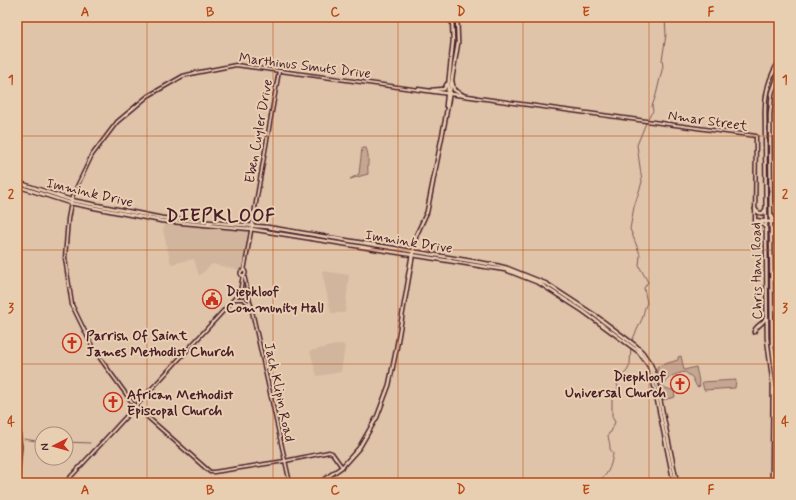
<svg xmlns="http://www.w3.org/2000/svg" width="796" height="500" font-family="Mynerve,sans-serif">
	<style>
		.built { fill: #d1b59d }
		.park { fill: #c4a691; stroke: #87625e }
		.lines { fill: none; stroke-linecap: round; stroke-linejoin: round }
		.stream { stroke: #7e5857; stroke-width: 1 }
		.tertiary-casing { stroke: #4a1f2b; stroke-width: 5 }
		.secondary-casing { stroke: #4a1f2b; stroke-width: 5.5 }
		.tertiary { stroke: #e9cfb1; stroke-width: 2 }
		.secondary { stroke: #e9cfb1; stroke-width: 2.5 }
		.grid { fill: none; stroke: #b94815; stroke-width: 1; stroke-opacity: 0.55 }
		.labels { text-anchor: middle; stroke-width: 4; stroke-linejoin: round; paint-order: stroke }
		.street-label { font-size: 14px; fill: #4a1f2b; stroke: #e9cfb1 }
		.poi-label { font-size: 14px; font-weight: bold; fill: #4a1f2b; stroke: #e9cfb1; text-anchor: start }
		.district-label { font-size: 18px; font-weight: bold; letter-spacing: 1px; fill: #4a1f2b; stroke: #e9cfb1 }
		.neatline { fill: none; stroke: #b94815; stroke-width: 1.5 }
		.grid-label { font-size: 13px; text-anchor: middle; font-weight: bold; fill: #b94815 }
	</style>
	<rect width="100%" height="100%" fill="#dfc4a9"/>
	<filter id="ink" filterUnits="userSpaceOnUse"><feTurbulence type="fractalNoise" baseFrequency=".025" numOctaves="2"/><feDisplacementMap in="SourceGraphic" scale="8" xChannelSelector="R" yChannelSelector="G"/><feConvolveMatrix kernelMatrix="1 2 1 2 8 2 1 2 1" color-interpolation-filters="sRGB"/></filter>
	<g filter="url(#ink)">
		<!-- built -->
		<g class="built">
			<path d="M166 223 248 230 242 269 241 270 212 264 199 276 194 259 171 264 163 230Z"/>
			<path d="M323 271 349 275 345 313H331L322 272Z"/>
			<path d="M341 344 345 346 341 372 317 376 310 351Z"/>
		</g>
		<!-- park -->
		<g class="park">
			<path d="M362 148H366C370 157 367 164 368 174L350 179 359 174Z"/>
			<path d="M681 356 684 370 696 367 700 386 697 387 692 377 685 372C675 374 666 377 663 387L674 391 675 397 663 400 657 370 658 366 678 360V357Z"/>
			<path d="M736 380 735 388 704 390 702 382Z"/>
		</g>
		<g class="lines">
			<!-- stream -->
			<g class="stream">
				<path d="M17 24 22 17"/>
				<path d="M632 341C635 334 638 328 641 321 644 316 643 310 647 303L644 288 648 282 639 266 640 254 630 229 634 207 642 182 637 145 648 118 653 111 652 106 656 95 663 66 662 60 666 35 665 17"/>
				<path d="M24 439 42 442"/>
				<path d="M66 442 90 443"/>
				<path d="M602 483 601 479C609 474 612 462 613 453L610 449C610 442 608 439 608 434L611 432 615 422 612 417V397L617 391 618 387 616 379H622L623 375 627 371 630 365 631 346"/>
			</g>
			<defs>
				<g id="tertiary">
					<path d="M418 89 475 97"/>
					<path d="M756 220 772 222"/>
					<circle cx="243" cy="273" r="2.5"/>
					<path d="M244 271 279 71"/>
					<path d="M244 275 290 483"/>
					<path d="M235 299H243L251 305"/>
					<path d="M342 467 332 453 329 452 285 461 214 472H210L134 405 94 350 72 305 65 258 68 219 72 197 92 155 117 122 148 96 183 76 195 73 236 65 756 136 755 222H774"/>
					<path d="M65 483 237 296 240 292 243 275"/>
				</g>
				<g id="secondary">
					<path d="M452 81 454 90 463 95"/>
					<path d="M432 90 444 89 447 84"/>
					<path d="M446 106 453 41 452 17"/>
					<path d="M17 182 71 200 162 218 267 227 495 265 507 268 547 284 596 316 636 346 643 353 651 365 655 375 677 483"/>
					<path d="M17 186 70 203 162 221 251 229 493 268 506 270 539 283 583 311 639 352 649 366 652 375 674 483"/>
					<path d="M755 209C757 212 759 214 763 213L765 210"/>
					<path d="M772 215 773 219 777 223"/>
					<path d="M761 222 765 227"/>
					<path d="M408 277 412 254"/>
					<path d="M754 332C756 325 764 324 766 317"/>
					<path d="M17 418 20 447 17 483"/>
					<path d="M319 483 342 467 359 448 377 417 389 385 396 351 416 236 427 212 445 121 458 43 457 17"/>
					<path d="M772 483 773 385 767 338 765 112C765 93 769 77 779 62"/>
					<path d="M775 483 777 428 776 380 772 344 770 115 772 93 779 73"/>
				</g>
			</defs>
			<!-- tertiary casing -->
			<use href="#tertiary" class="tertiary-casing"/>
			<!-- secondary casing -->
			<use href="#secondary" class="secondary-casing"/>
			<!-- tertiary -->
			<use href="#tertiary" class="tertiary"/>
			<!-- secondary -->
			<use href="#secondary" class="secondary"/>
		</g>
	</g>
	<!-- grid -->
	<path class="grid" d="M147 17V483M273 17V483M398 17V483M523 17V483M649 17V483M17 136H779M17 250H779M17 364H779"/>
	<!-- icons -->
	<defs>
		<symbol id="civic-ring" viewBox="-11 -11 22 22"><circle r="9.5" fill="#e9cfb1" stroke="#c8321e" stroke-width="1.5"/><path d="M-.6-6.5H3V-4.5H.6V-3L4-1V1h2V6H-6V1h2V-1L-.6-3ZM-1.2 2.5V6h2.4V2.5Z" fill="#c8321e"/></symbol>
		<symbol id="church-ring" viewBox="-11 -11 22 22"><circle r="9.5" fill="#e9cfb1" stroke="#c8321e" stroke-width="1.5"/><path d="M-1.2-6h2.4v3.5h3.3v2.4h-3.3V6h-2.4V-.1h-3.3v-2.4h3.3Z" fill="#c8321e"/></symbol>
	</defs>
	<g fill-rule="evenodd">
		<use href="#civic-ring" x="201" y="288" width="22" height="22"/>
		<use href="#church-ring" x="61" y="332" width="22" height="22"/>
		<use href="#church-ring" x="669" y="373" width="22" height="22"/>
		<use href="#church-ring" x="102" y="391" width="22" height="22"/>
	</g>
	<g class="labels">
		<!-- street labels -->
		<g class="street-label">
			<text transform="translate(305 65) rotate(7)" y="5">Marthinus Smuts Drive</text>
			<text transform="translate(708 120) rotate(8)" y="5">Nmar Street</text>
			<text transform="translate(258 131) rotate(-80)" y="5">Eben Cuyler Drive</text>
			<text transform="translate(90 192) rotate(13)" y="5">Immink Drive</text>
			<text transform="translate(409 241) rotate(9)" y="5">Immink Drive</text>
			<text transform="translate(756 271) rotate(-91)" y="5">Chris Hani Road</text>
			<text transform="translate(280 392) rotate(78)" y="5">Jack Klipin Road</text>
		</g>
		<!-- poi labels -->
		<g class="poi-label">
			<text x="226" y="296">Diepkloof<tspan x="226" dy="16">Community Hall</tspan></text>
			<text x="86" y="340">Parrish Of Saint<tspan x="86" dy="16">James Methodist Church</tspan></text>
			<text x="666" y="381" text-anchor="end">Diepkloof<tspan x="666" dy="16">Universal Church</tspan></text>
			<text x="127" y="399">African Methodist<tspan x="127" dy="16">Episcopal Church</tspan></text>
		</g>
		<!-- district labels -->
		<g class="district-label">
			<text x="221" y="221">DIEPKLOOF</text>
		</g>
	</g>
	<!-- margin -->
	<rect width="796" height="500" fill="none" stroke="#e9cfb1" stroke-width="44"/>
	<!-- north arrow -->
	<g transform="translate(54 446) rotate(264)"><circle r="19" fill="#e9cfb1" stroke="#a9897b"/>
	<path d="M0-3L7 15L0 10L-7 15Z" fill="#c8321e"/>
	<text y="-6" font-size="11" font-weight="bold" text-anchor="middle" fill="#4a1f2b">N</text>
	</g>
	<rect x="22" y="22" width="752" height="456" class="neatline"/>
	<g class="grid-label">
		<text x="85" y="16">A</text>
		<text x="210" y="16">B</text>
		<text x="335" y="16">C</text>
		<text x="461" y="16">D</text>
		<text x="586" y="16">E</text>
		<text x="711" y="16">F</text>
		<text x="11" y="84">1</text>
		<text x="785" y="84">1</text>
		<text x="11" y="198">2</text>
		<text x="785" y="198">2</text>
		<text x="11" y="312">3</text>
		<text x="785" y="312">3</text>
		<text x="11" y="426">4</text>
		<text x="785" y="426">4</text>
		<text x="85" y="494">A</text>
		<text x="210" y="494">B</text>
		<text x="335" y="494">C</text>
		<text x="461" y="494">D</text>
		<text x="586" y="494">E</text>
		<text x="711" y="494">F</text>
	</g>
</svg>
